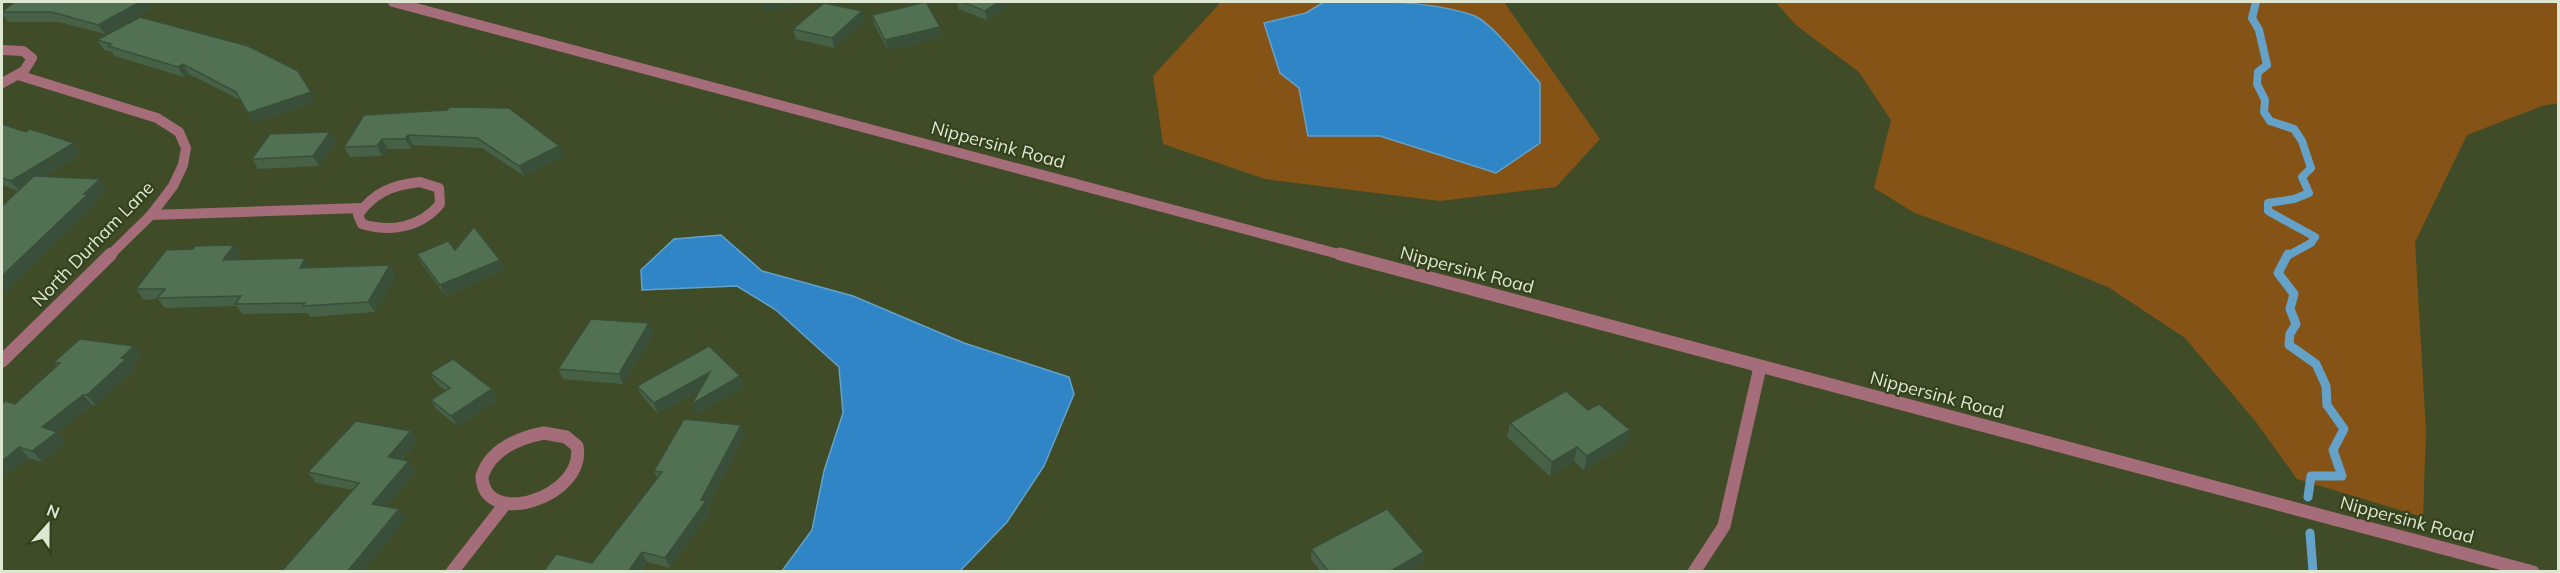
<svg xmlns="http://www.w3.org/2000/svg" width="2560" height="573" font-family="Mulish,sans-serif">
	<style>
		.green { fill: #865317 }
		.water { fill: #2f85c6; stroke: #64a2c9; stroke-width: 1.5 }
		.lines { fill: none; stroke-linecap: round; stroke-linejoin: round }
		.stream-far1 { stroke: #64a2c9; stroke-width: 8 }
		.stream { stroke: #64a2c9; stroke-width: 9 }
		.minor-far1 { stroke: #a46d79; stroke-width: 10 }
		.minor { stroke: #a46d79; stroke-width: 13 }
		.tertiary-far1 { stroke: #a46d79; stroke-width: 10 }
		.tertiary { stroke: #a46d79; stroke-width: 13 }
		.wall { fill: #476147 }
		.shaded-wall { fill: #394f3a }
		.building { fill: #527153; stroke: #394f3a; stroke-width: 1.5 }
		.labels { text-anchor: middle; stroke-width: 4.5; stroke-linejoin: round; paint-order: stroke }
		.street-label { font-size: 18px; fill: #dee7d1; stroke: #34411d }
	</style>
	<rect width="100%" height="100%" fill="#3f4c27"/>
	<!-- green -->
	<g class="green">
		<path d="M1221 2H1504L1600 139 1556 187 1440 201 1265 179 1163 144 1153 76Z"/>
		<path d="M1775 2H2558V103L2542 106 2467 135 2415 242 2426 431 2423 517 2297 479 2256 422 2185 338 2108 287 2027 254 1915 213 1874 188 1891 120 1859 72 1797 26Z"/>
	</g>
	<!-- water -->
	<g class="water">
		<path d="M1324 2C1373 1 1430 0 1475 16 1495 26 1524 65 1540 83V143L1496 173 1380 136H1308L1299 88 1280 73 1264 23 1306 13Z"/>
		<path d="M721 235 762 271 853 296 964 343 1069 377 1074 394 1044 466 1007 522 960 571H782L812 530 824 471 843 413 839 367 776 310 737 286 642 290 641 270 674 239Z"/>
	</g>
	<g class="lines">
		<!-- stream-far1 -->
		<path class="stream-far1" d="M2256 2 2252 18 2259 30 2267 65 2258 72 2257 84 2265 100 2264 112 2270 121 2294 129 2302 141 2311 168 2302 177 2309 193 2294 199 2268 203V211L2315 237 2311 243 2287 256"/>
		<!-- stream -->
		<g class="stream">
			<path d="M2288 254 2278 273 2294 294 2290 309 2296 324 2290 334 2289 345 2316 364 2326 386 2327 405 2344 429 2333 450 2342 476H2311L2308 497"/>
			<path d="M2310 533 2313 572"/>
		</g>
		<!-- minor-far1 -->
		<g class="minor-far1">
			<path d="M2 50 23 51 32 58 24 71 2 83"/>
			<path d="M18 75 157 118 179 132 186 148 183 165 173 186 151 215 109 256"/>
			<path d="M420 182 439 188 440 204C421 227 391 233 362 224L358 215C374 192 393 185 420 182Z"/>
			<path d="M151 215 362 208"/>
		</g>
		<!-- minor -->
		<g class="minor">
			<path d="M2 361 111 254"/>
			<path d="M544 433 566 437 577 446C587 497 483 530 482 476 491 449 518 438 544 433Z"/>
			<path d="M452 572 505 504"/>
			<path d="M1694 572 1724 526 1760 367"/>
		</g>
		<!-- tertiary-far1 -->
		<path class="tertiary-far1" d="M393 2 1346 256"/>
		<!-- tertiary -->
		<path class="tertiary" d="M1340 254 2533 572"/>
	</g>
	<!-- wall -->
	<g class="wall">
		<path d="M957 2H1015L987 20 958 9Z"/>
		<path d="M152 8 105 34 59 22H8L2 13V12Z"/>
		<path d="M872 15 940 27 942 37 888 50 874 24Z"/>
		<path d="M864 21 834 48 796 39 793 29Z"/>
		<path d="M97 40 316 102 254 123 242 101 189 74 184 77 114 56 112 52 104 50Z"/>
		<path d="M364 115 564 156 524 176 482 148 413 145 411 149H388L382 156 350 157 344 147Z"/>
		<path d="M2 124 81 154 43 177 107 189 93 202 95 204 2 295V206L18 191 2 185Z"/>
		<path d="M330 132 336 142 319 166 258 169 252 159Z"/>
		<path d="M234 245 241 255 238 259 396 275 375 312 310 317 307 313 242 314 236 306 165 308 158 299 144 300 136 289 193 249Z"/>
		<path d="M455 250 500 260 505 270 446 296 422 264 417 254Z"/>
		<path d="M654 334 623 384 563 379 558 369Z"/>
		<path d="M134 346 142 356 132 366 134 369 96 406 92 405 57 433 66 442 42 462 29 458 2 478V404H15L57 366 54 362Z"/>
		<path d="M430 373 492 389 498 400 457 426 437 410 431 400 446 391 436 383Z"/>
		<path d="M637 386 744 387 697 414 700 390 658 414 642 396Z"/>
		<path d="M1588 410 1630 430 1626 445 1584 470 1574 461 1550 476 1507 437 1510 423Z"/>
		<path d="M411 431 417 442 402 460 416 472 386 506 406 519 353 490 316 483 308 472Z"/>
		<path d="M745 435 708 506 710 512 670 568 647 562 640 572H543L592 563 657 478 654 471Z"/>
		<path d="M1311 549 1424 552 1423 563 1407 572H1321L1311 559Z"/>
	</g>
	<!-- shaded-wall -->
	<g class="shaded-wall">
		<path d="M140 2H147L152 8 105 34 98 25Z"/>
		<path d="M761 2H795L796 5 764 12Z"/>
		<path d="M999 2H1015L987 20 985 11Z"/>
		<path d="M862 11 864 21 834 48 832 38Z"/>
		<path d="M940 27 942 37 888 50 885 40Z"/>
		<path d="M183 64 189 74 184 77 178 67Z"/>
		<path d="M311 92 316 102 254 123 248 113Z"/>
		<path d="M330 132 336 142 319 166 313 156Z"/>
		<path d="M408 135 413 145 411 149 405 139Z"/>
		<path d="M382 139 388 149 382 156 377 146Z"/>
		<path d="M74 143 81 154 19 191 11 181Z"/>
		<path d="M559 146 564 156 524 176 519 166Z"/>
		<path d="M100 179 107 189 93 202 95 204 2 295V276Z"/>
		<path d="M234 245 241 255 230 270 223 260Z"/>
		<path d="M305 258 312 268H300Z"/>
		<path d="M500 260 505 270 446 296 440 285Z"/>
		<path d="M390 265 396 275 375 312 368 302Z"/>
		<path d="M649 323 654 334 623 384 619 374Z"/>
		<path d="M134 346 142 356 132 366 134 369 96 406 87 395 121 358Z"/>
		<path d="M710 372 715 382 658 414 654 403Z"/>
		<path d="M740 376 744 387 697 414 692 404Z"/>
		<path d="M492 389 498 400 457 426 451 416Z"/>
		<path d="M83 395 92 405 57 433 66 442 42 462 32 451 42 427Z"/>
		<path d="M741 425 745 435 708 506 710 512 670 568 665 558 701 500Z"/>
		<path d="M1630 430 1626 445 1584 470 1587 456Z"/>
		<path d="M411 431 417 442 395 467 388 457Z"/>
		<path d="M19 447 29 458 2 478V461Z"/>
		<path d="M1577 447 1574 461 1550 476 1552 462Z"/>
		<path d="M409 461 416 472 379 514 372 504Z"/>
		<path d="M399 509 406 519 363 572H347Z"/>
		<path d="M642 552 647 562 640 572H628Z"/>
		<path d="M1424 552 1423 563 1407 572H1389Z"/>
	</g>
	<!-- building -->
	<g class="building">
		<path d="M14 2H140L98 25 52 12H2Z"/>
		<path d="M926 2 940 27 885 40 872 15Z"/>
		<path d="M962 2H999L985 11Z"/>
		<path d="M824 3 862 11 832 38 793 29Z"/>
		<path d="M140 17 248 46 298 71 311 92 248 113 236 92 183 64 178 67 108 46 111 44 97 40Z"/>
		<path d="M450 107 509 108 559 146 519 166 477 138 408 135 405 139H382L377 146 344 147 364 115 447 110Z"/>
		<path d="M2 124 26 132 30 129 74 143 11 181 2 178Z"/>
		<path d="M330 132 313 156 252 159 270 134Z"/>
		<path d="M34 176 100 179 84 194H88L2 276V206Z"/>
		<path d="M474 227 500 260 440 285 417 254 448 241 455 250Z"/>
		<path d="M234 245 223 260 305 258 300 268 390 265 368 302 303 306 305 303 235 304 241 296 157 298 165 289H136L166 250 193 249 195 246Z"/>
		<path d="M591 319 649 323 619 374 558 369Z"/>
		<path d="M80 339 134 346 121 358 126 359 87 395H83L42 427 57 432 32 451 19 447 2 461V404L5 401 15 404 60 363 54 362Z"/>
		<path d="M709 346 740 376 692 404 710 372 654 403 637 386Z"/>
		<path d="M453 359 492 389 451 416 431 400 450 388 430 373Z"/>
		<path d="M1566 391 1588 410 1599 404 1630 430 1587 456 1577 447 1552 462 1510 423Z"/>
		<path d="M684 419 741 425 701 500 706 501 665 558 642 552 628 572H543L556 554 592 563 662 472 654 471Z"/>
		<path d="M356 421 411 431 388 457 409 461 372 504 399 509 347 572H281L359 483 308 472Z"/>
		<path d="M1387 509 1424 552 1389 572H1329L1311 549Z"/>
	</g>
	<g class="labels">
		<!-- street labels -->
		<g class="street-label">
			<text transform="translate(998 145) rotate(15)" y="6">Nippersink Road</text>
			<text transform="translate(93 244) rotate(-46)" y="6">North Durham Lane</text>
			<text transform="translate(1467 270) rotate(15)" y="6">Nippersink Road</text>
			<text transform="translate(1937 395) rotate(15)" y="6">Nippersink Road</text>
			<text transform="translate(2407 520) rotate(15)" y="6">Nippersink Road</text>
		</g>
	</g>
	<!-- border -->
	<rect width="2560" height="573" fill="none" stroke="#dee7d1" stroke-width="6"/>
	<!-- north arrow -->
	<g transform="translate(48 525) rotate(21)" stroke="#34411d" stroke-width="4.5" paint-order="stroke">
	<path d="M0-4.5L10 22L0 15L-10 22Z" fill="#dee7d1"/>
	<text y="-9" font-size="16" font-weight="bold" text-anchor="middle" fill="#dee7d1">N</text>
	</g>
</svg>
